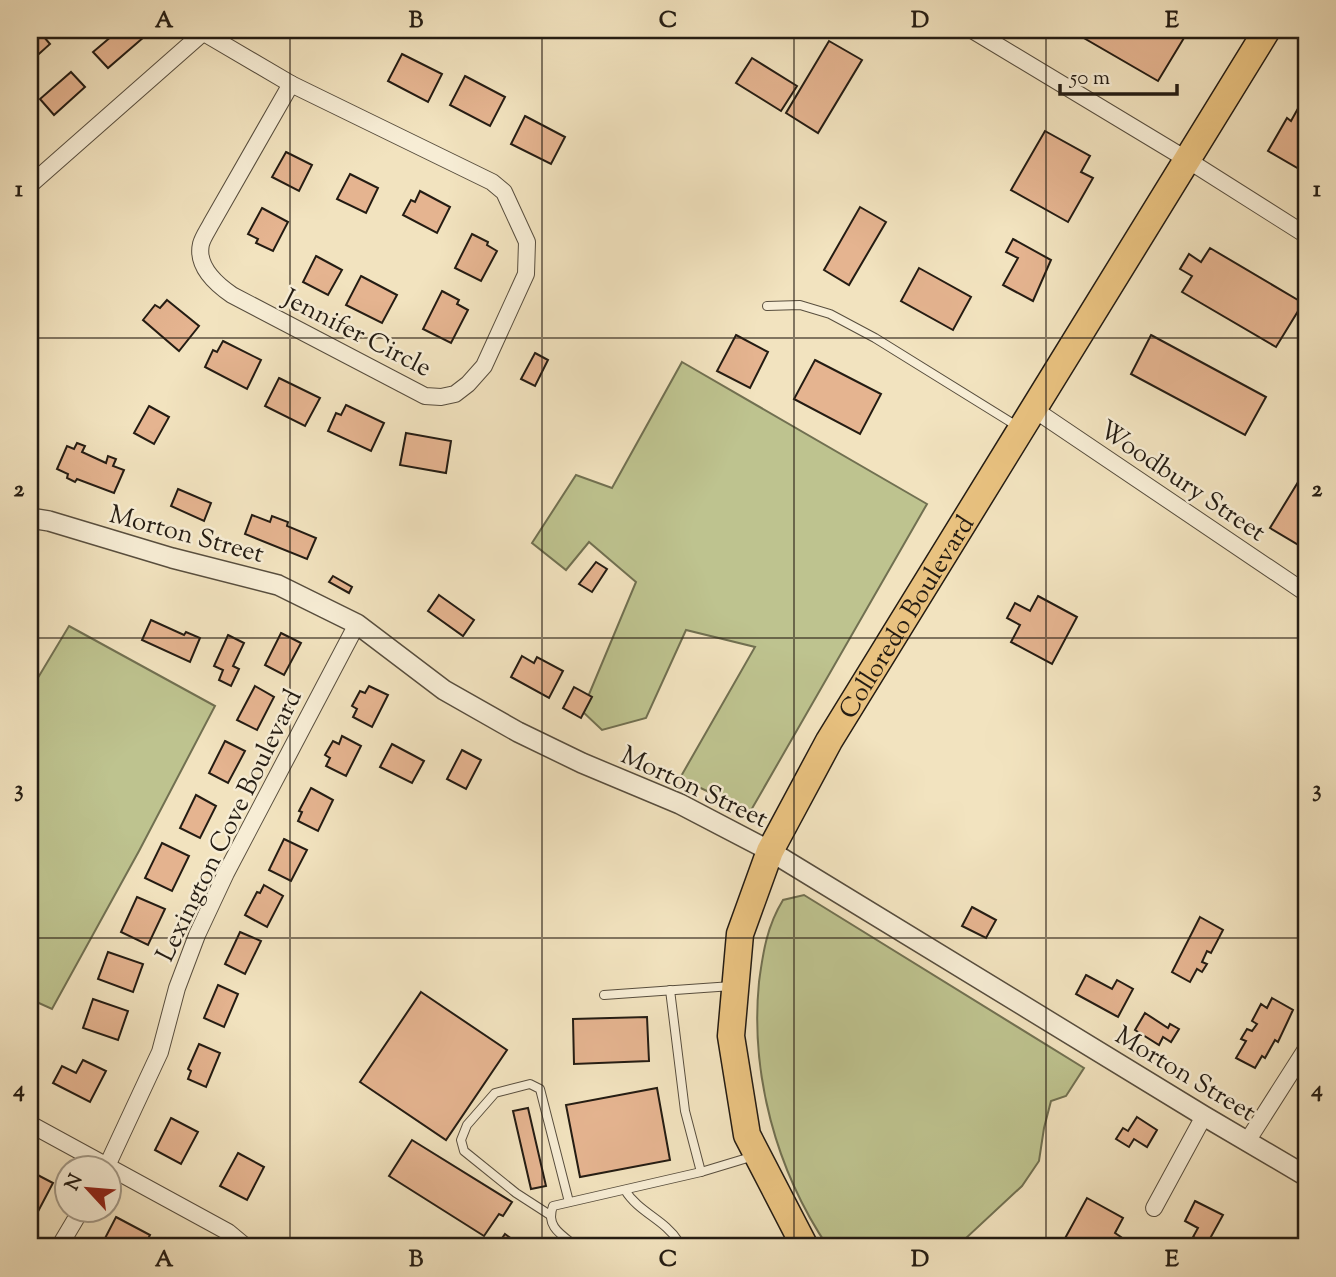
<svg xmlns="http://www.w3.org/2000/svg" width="1336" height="1277" font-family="'Sorts Mill Goudy',serif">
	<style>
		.green { fill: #bec38f; stroke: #717051; stroke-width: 2 }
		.building { fill: #e5b490; stroke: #241c13; stroke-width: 2 }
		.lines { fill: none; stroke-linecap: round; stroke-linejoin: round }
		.service-casing { stroke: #584e3e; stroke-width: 10 }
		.minor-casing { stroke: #584e3e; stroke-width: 18 }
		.tertiary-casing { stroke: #584e3e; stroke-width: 22 }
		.trunk-casing { stroke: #241c13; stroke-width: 29 }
		.service { stroke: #f7edd5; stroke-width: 8 }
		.minor { stroke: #f7edd5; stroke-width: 16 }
		.tertiary { stroke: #f7edd5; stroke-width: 19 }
		.trunk { stroke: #e9c280; stroke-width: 26 }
		.grid { fill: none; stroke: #241c13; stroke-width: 2; stroke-opacity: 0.55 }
		.labels { text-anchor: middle; stroke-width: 5; stroke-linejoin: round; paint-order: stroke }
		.street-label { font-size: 26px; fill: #241c13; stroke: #f7edd5 }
		.neatline { fill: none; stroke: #241c13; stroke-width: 2.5 }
		.grid-label { font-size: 23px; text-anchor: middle; font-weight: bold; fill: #241c13 }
	</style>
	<rect width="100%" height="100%" fill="#f2e3bf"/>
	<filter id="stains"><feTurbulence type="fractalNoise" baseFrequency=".00286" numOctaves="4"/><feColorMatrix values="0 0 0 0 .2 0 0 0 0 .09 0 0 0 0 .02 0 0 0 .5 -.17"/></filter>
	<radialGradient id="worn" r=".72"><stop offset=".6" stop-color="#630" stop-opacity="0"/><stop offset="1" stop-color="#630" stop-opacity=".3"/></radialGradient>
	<!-- green -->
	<g class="green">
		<path d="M682 362 927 504 750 812 680 778 755 647 686 630 646 718 602 730 582 711 636 582 589 542 566 570 532 543 576 475 612 488Z"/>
		<path d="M69 626 215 706 139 851 52 1009 30 999V691Z"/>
		<path d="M804 895 1084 1068 1066 1096 1051 1101 1044 1128 1039 1161 1022 1186 966 1238 961 1247H828C776 1170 750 1074 759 982 763 952 767 926 783 900Z"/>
	</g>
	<!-- building -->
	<g class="building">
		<path d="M35 30H38L50 44 30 62V34Z"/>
		<path d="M119 30H137L144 37 108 68 93 52Z"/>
		<path d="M1070 30H1181L1187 33 1158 81Z"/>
		<path d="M829 41 862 60 818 133 786 113Z"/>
		<path d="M402 54 442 74 428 102 388 81Z"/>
		<path d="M752 58 797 86 781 111 736 83Z"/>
		<path d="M71 72 85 87 54 115 40 99Z"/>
		<path d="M465 76 505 97 490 126 450 105Z"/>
		<path d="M1306 94V173L1268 151 1287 118 1291 121Z"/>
		<path d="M525 116 565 137 551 164 511 144Z"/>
		<path d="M1045 131 1090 156 1081 172 1093 178 1068 222 1011 190Z"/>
		<path d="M286 152 312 165 299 191 272 177Z"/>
		<path d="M350 174 378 188 366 213 337 199Z"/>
		<path d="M420 191 450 207 437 233 403 215 411 200 415 202Z"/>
		<path d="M860 207 886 222 849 285 824 270Z"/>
		<path d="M262 208 288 222 273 251 256 243 258 239 248 234Z"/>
		<path d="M472 234 488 242 487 245 497 251 481 281 455 268Z"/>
		<path d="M1013 239 1051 260 1033 301 1003 285 1018 258 1006 252Z"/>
		<path d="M1210 248 1303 303 1276 347 1182 292 1192 276 1180 269 1189 254 1201 262Z"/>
		<path d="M316 256 342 270 328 295 303 282Z"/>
		<path d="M919 268 971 297 953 330 901 301Z"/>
		<path d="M361 276 397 295 382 323 346 305Z"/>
		<path d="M442 291 459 300 457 304 468 310 451 343 423 329Z"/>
		<path d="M167 300 199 326 179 351 143 320 155 305 160 308Z"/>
		<path d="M736 335 768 352 750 388 717 371Z"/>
		<path d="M1151 335 1266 397 1245 435 1131 374Z"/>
		<path d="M223 341 261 360 247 389 205 367 213 350 217 352Z"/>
		<path d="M535 353 548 360 535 386 521 379Z"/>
		<path d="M815 360 881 394 860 434 794 399Z"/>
		<path d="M279 378 320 398 305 426 265 406Z"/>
		<path d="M346 405 384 423 371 451 328 431 336 413 341 415Z"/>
		<path d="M149 406 169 417 154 444 134 433Z"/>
		<path d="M406 433 451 441 446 473 400 465Z"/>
		<path d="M77 443 85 446 82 452 106 463 108 456 116 459 113 466 124 470 114 493 77 479 75 482 67 478 68 474 57 469 67 446 74 449Z"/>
		<path d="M1306 469V540L1302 547 1270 528Z"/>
		<path d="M178 489 211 503 204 521 171 506Z"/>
		<path d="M252 515 270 522 272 516 288 522 287 526 316 538 307 559 245 534Z"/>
		<path d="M596 562 607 569 592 592 579 584Z"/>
		<path d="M333 576 352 587 349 593 329 582Z"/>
		<path d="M439 595 474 620 463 636 428 611Z"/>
		<path d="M1038 596 1077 617 1052 664 1011 642 1020 625 1007 618 1015 603 1030 611Z"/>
		<path d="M151 620 184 635 186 632 200 638 190 662 142 640Z"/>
		<path d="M281 633 301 643 284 675 265 665Z"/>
		<path d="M228 635 244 643 233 666 239 669 231 686 219 680 223 670 214 666Z"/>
		<path d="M522 656 534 663 537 657 563 671 549 698 511 677Z"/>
		<path d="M255 686 274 697 257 730 237 720Z"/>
		<path d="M369 686 388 695 372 727 353 717 357 709 352 706 360 691 365 693Z"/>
		<path d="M574 687 592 697 581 718 563 708Z"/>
		<path d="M342 736 361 746 346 776 326 766 330 758 325 755 333 741 339 744Z"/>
		<path d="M225 741 245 751 228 783 209 773Z"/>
		<path d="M392 744 424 761 412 783 380 767Z"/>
		<path d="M462 750 481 760 466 789 447 779Z"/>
		<path d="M311 788 333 800 318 831 298 821 302 812 299 811Z"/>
		<path d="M196 795 216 806 200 838 180 828Z"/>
		<path d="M284 839 307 850 291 881 269 870Z"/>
		<path d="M162 843 189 856 172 891 145 878Z"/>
		<path d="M264 885 283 896 267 927 245 915 257 892 260 893Z"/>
		<path d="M137 897 165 909 148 945 121 932Z"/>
		<path d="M972 907 996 920 986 938 962 926Z"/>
		<path d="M1200 917 1223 930 1211 953 1207 951 1202 962 1207 964 1202 972 1197 969 1190 982 1172 972Z"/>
		<path d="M240 932 261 941 245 974 225 964Z"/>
		<path d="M108 952 143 964 133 992 98 979Z"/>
		<path d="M1086 975 1112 989 1117 980 1133 989 1118 1017 1076 994Z"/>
		<path d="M218 985 238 994 224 1027 204 1018Z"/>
		<path d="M421 992 507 1050 446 1140 360 1082Z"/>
		<path d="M1272 998 1293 1010 1278 1042 1275 1040 1265 1058 1262 1056 1255 1068 1236 1058 1246 1041 1241 1039 1247 1029 1252 1031 1257 1024 1252 1021 1261 1004 1267 1008Z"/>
		<path d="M93 999 128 1011 118 1040 83 1028Z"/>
		<path d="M1145 1013 1168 1028 1170 1024 1179 1029 1171 1042 1163 1037 1159 1045 1135 1030Z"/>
		<path d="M647 1017 649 1061 574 1064 573 1019Z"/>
		<path d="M199 1044 220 1053 206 1087 188 1079 191 1071 188 1069Z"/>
		<path d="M83 1060 106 1071 90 1102 53 1083 62 1066 76 1073Z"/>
		<path d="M657 1088 670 1160 580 1177 566 1105Z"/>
		<path d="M528 1108 546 1186 531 1189 513 1111Z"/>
		<path d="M1137 1117 1157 1130 1147 1147 1134 1139 1129 1147 1116 1139 1123 1128 1128 1131Z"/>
		<path d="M171 1118 198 1132 181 1164 155 1150Z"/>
		<path d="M412 1140 512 1202 503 1216 499 1214 484 1236 389 1176Z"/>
		<path d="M238 1153 264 1167 247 1200 220 1186Z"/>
		<path d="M30 1171 53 1183 33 1221 30 1219Z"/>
		<path d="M1087 1198 1123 1218 1115 1233 1121 1237 1116 1246 1118 1247H1069L1063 1242Z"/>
		<path d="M1195 1201 1223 1215 1207 1244 1193 1237 1198 1228 1185 1221Z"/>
		<path d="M116 1217 150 1235 144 1247H108L102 1244Z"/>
		<path d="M505 1234 523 1247H496Z"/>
	</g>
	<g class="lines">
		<defs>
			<g id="service">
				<path d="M767 306 800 305 830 314 875 338 1017 426"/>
				<path d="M670 990 685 1111 701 1172"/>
				<path d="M604 995 732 986"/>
				<path d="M625 1190C638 1212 665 1220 678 1241L677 1247"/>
				<path d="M550 1215 516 1193 464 1151 461 1140 467 1125 495 1093 530 1084 540 1089 569 1202"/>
				<path d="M577 1247C562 1235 545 1227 553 1206L701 1172 754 1156"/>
			</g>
			<g id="minor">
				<path d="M199 30 291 84"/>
				<path d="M972 30 1186 159 1306 235"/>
				<path d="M291 84 492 182 504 192 527 242 526 274 484 366 468 384 455 394 441 397 425 396 232 295C216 284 196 266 201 244 203 237 208 230 211 224Z"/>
				<path d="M30 185 206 30"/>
				<path d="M1032 408 1306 593"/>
				<path d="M30 1124 228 1232 246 1247"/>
				<path d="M1248 1140 1306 1049"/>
				<path d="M106 1168 160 1052 177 988 197 935 226 873 357 624"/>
				<path d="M1154 1208 1204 1116"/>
				<path d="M59 1247 81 1210"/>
			</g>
			<path id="tertiary" d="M30 518 49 521 172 558 278 585 357 624 444 690 518 732 582 763 680 804 770 851 1204 1116 1306 1176"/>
			<g id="trunk">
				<path id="s1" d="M805 1247 747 1135 731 1036 740 934 770 851 829 741 1267 30"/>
			</g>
		</defs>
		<!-- service casing -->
		<use href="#service" class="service-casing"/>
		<!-- minor casing -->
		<use href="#minor" class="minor-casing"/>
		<!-- tertiary casing -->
		<use href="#tertiary" class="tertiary-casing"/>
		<!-- trunk casing -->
		<use href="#trunk" class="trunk-casing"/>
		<!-- service -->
		<use href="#service" class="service"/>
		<!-- minor -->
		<use href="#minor" class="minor"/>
		<!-- tertiary -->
		<use href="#tertiary" class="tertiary"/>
		<!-- trunk -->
		<use href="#trunk" class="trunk"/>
	</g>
	<!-- grid -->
	<path class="grid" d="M290 30V1247M542 30V1247M794 30V1247M1046 30V1247M30 338H1306M30 638H1306M30 938H1306"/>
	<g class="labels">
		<!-- street labels -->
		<g class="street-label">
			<text transform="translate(358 332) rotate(27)" y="9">Jennifer Circle</text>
			<text transform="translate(1183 480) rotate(34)" y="9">Woodbury Street</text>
			<text transform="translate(187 533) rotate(15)" y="9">Morton Street</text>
			<text dy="9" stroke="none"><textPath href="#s1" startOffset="688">Colloredo Boulevard</textPath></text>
			<text transform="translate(695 786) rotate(25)" y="9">Morton Street</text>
			<text transform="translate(228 825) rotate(-64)" y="9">Lexington Cove Boulevard</text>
			<text transform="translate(1186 1073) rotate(31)" y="9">Morton Street</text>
		</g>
	</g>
	<!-- margin -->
	<rect width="1336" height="1277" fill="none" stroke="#f2e3bf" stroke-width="77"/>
	<!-- north arrow -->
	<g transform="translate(88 1189) rotate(296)"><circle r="33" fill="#f7edd5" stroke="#a39987" stroke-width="2"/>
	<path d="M0-5L12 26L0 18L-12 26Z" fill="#8f2418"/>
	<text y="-10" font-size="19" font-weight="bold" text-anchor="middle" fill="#241c13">N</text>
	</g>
	<!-- scale -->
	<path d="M1060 84v10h117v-10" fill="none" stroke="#241c13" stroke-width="3.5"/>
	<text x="1070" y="84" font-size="21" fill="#241c13" stroke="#f7edd5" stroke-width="5" paint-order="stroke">50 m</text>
	<rect x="38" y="38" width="1260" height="1200" class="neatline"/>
	<g class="grid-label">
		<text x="164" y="27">A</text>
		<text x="416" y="27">B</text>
		<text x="668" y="27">C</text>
		<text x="920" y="27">D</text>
		<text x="1172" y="27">E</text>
		<text x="19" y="196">1</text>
		<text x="1317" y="196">1</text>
		<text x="19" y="496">2</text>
		<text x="1317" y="496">2</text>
		<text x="19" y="796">3</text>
		<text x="1317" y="796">3</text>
		<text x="19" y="1096">4</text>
		<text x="1317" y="1096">4</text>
		<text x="164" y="1266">A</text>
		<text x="416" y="1266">B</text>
		<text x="668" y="1266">C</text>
		<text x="920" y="1266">D</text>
		<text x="1172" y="1266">E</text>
	</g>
	<rect width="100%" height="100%" filter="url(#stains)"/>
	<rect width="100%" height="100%" fill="url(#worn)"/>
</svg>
